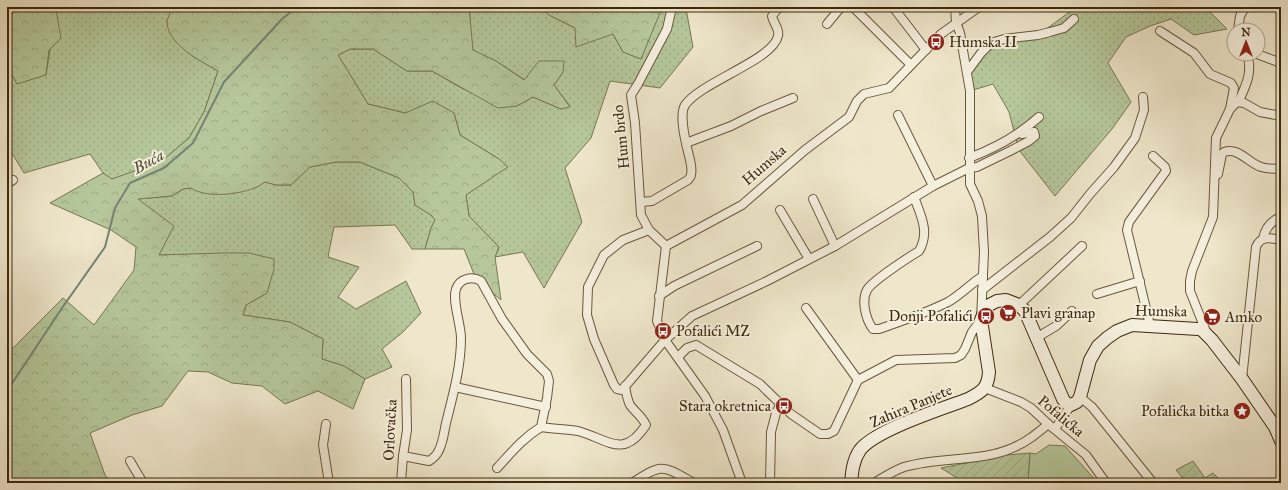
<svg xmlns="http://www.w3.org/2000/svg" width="1288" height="490" font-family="'IM FELL Great Primer',serif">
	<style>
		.grass { fill: url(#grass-dots); stroke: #787853 }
		.forest { fill: url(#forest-crowns); stroke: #787853 }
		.garden { fill: url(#garden-furrows); stroke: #787853 }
		.pitch { fill: #b5c79b; stroke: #787853 }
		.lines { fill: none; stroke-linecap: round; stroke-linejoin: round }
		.stream { stroke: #758376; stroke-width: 2 }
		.street-casing { stroke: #69583b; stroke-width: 10 }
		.secondary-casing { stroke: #3c290b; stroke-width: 14 }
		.street { stroke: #f5efde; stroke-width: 8 }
		.secondary { stroke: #f5efde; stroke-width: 12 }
		.labels { text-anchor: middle; stroke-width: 4; stroke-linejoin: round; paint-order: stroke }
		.poi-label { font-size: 15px; fill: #3c290b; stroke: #f5efde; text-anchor: start }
		.street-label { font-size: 15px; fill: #3c290b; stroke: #f5efde }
		.water-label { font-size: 16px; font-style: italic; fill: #544e38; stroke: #f5efde }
	</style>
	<defs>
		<pattern id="grass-dots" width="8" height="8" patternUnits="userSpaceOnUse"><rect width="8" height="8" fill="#b5c79b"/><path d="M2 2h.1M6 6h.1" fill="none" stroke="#9dab84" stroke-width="1.8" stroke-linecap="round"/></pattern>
		<pattern id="forest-crowns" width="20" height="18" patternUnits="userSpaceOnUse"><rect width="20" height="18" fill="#b5c79b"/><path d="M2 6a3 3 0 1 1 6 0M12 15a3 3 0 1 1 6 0" fill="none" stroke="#9dab84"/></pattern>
		<pattern id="garden-furrows" width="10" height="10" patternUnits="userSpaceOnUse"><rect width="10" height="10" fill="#b5c79b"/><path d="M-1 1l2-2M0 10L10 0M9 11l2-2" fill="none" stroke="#9dab84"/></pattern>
	</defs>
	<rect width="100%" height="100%" fill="#efe7cc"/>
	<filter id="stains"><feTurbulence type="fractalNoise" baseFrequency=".005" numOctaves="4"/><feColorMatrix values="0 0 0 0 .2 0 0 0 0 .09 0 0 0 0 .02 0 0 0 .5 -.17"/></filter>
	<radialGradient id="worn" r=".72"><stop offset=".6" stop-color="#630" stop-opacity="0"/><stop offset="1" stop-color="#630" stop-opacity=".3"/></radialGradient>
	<!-- grass -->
	<g class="grass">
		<path d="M53 7H173L167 21 191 55 218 71 204 112 189 138 162 161 112 180 103 173 90 154 24 173 7 145V120L10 116 7 111V71L46 75 56 10Z"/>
		<path d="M469 7H540L549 15 575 28 613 34 623 52 641 59 661 7H684L687 14 693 47 660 88 610 81 591 138 565 168 582 222 544 288 523 252 495 257 499 247 469 216 466 195 507 167 499 159 460 135 454 113H405L368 104 338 55 350 49H373L407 71H432L463 89 517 106 533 97 561 109 570 106 554 85 563 72 525 80 496 61 472 50Z"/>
		<path d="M1075 7H1205L1227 29 1194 35 1171 19 1150 26 1126 37 1108 63 1131 102 1112 129 1055 196 1019 150 1009 112 993 84 970 91 969 82 975 62 1004 39 1038 35 1075 8Z"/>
		<path d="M336 162H360L399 178 413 192 415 205 431 215 435 220 431 228 425 249H412L395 225 334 227 328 257 359 267 338 297 356 309 406 281 421 313 403 332 382 349 392 367 365 379 344 366 322 359 323 339 290 322 243 315 246 305 267 293 184 255H159L138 199 172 196 183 189 191 188H255L265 182 276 185H291L310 167Z"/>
	</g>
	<!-- forest -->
	<g class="forest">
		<path d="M7 7H53L56 10 61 38 49 50 46 75 17 84 10 71H7Z"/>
		<path d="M173 7H469L473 50 496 61 524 80 539 61H564L563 72 554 85 570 107 561 109 533 97 517 106 498 108 432 71H407L373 49H350L338 55 368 104 405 113 433 101 454 113 460 135 499 159 508 167 466 195 469 216 499 247 495 257 501 300 476 279 464 249H425L431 228 435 220 431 215 415 205 413 192 399 178 360 162H336L310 167 291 185H276L265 182C262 184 258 187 254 188 238 195 205 198 191 188L183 189 172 196 138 199 174 226 159 255 222 253H249L274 259V269L267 293 246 305 243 315 290 322 323 339 322 359 344 366 365 379 353 409 318 391 285 404 262 386 232 383 208 372 188 371 162 406 132 415 90 433 105 475 112 483H7V358L9 352 63 298 94 325 134 270 136 247 111 230 50 203 103 173 112 179 162 161 189 138 204 112 218 71C201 61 167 45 167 21 168 17 171 11 173 7Z"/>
		<path d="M540 7H661L662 8 641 59 623 52 613 34 576 47 575 28 549 15Z"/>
	</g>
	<!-- garden -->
	<g class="garden">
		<path d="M1030 453 1028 483H965L941 468 1007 455Z"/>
		<path d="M1193 461 1205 478 1213 473 1223 483H1187L1176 470Z"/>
	</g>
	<!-- pitch -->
	<path class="pitch" d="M1049 445 1065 446 1098 483H1028L1030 453 1036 454Z"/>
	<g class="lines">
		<!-- stream -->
		<path class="stream" d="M7 391 62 308 105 247 115 208 130 183 164 168 193 143 224 82 282 19 297 7"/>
		<defs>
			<g id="street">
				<path d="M853 7 911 65"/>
				<path d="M893 7 926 50"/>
				<path d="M827 24 841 7"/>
				<path d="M1238 30 1240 16 1245 7"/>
				<path d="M1160 31 1194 53 1210 74 1231 83 1234 88 1230 109"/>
				<path d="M1257 54 1281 63"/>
				<path d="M967 72 981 53 991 43 1004 39 1038 35 1050 32 1064 28 1074 19"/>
				<path d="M1239 101C1246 85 1253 72 1247 54"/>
				<path d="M898 115 933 186"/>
				<path d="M686 143 731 126 761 111 793 98"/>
				<path d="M969 158C995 148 1019 135 1039 117"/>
				<path d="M1218 174 1222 154 1224 152C1239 147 1248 163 1261 167 1268 169 1275 169 1281 169"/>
				<path d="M7 184 13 180"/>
				<path d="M914 197C921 216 930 232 919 251 909 257 872 281 867 290 861 301 866 320 873 329H879C902 321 926 313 948 302 962 294 970 284 983 276"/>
				<path d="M813 199 835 246"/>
				<path d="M641 202 652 201 688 180C689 178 691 177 691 175 692 170 691 164 690 160 687 147 678 117 685 105 701 82 773 60 778 36 780 29 773 23 772 16L779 7"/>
				<path d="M780 210 809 259"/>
				<path d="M649 230 623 240 604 255 588 287 587 315 594 339 614 385 617 389 622 390 665 340 692 316 767 281 835 246 933 186 969 168 977 167 1010 151 1029 141 1035 136 1034 132 1022 134 1019 133"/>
				<path d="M1263 239C1265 228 1271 221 1281 217"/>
				<path d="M666 246 649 230 641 215 635 123 631 95 638 84 667 29 672 7"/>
				<path d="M982 290 1050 237 1071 218 1090 194 1114 167 1135 138 1144 110 1143 97"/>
				<path d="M1097 294 1140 281"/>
				<path d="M659 296 674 286 757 246"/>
				<path d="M1019 305 1082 246"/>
				<path d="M806 308 858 380"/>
				<path d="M1150 325 1127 230 1129 222 1166 171 1165 167 1153 156"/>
				<path d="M1207 334 1190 291V281L1192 271 1213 217 1216 138 1230 109 1237 102 1244 103 1260 112 1281 116"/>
				<path d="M1036 338 1056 326 1072 311"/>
				<path d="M678 357 687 348 696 345 760 384 791 414 820 434H828L834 431 858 380 896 360 955 358 961 355 965 349 972 332 981 320 984 252 982 216 978 201 970 184V91L960 33 956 22 955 7"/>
				<path d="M1242 379 1256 247C1261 235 1271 238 1281 240"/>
				<path d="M455 387 546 407"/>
				<path d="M985 388 1021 402 1031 408 1048 424 1086 455 1106 483"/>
				<path d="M1080 397 1092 407 1153 483"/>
				<path d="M326 424 323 445 329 483"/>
				<path d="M541 427C553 429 566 429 578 431 608 439 623 460 646 425 642 416 635 412 630 405 627 399 626 392 625 386"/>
				<path d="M1055 429 1071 405"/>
				<path d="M403 456 429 461C432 459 436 456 438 452 443 444 444 432 446 423 453 395 461 367 461 338 461 325 452 301 456 289 460 278 472 276 481 281L502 319 527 354 547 374 549 381 547 398 541 427C523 438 511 453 497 468"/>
				<path d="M130 461 143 483"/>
				<path d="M401 483 403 456 407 430 406 379"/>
				<path d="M632 483C663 463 662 465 694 483"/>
				<path d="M742 483 723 430 705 396 665 340 657 321 666 246 742 205 805 150 849 117 857 101 864 94 889 88 941 34 979 7"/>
				<path d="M770 483 771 432 776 413 780 405"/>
				<path d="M874 483C884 477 893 471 904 467 948 454 992 466 1032 437 1037 433 1043 429 1048 424"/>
			</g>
			<path id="secondary" d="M851 483C852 472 853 460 860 450 875 430 942 409 968 399 982 392 988 388 989 372L981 320 984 312 989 305 997 301 1006 300 1019 305 1025 311 1063 399 1066 403 1071 405 1077 402 1080 397 1090 360 1098 346 1107 338 1117 331 1132 325 1198 329 1202 330 1212 340 1242 379 1275 427 1281 441"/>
		</defs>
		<!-- street casing -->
		<use href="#street" class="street-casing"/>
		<!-- secondary casing -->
		<use href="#secondary" class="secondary-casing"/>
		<!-- street -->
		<use href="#street" class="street"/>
		<!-- secondary -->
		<use href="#secondary" class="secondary"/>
	</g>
	<!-- icons -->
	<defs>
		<symbol id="bus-disc" viewBox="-11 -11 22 22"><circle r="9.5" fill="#8f2418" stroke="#f5efde"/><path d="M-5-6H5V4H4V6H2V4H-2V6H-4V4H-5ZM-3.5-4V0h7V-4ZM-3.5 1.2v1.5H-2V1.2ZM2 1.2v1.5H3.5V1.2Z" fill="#fff"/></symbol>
		<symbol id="supermarket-disc" viewBox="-11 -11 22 22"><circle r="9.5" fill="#8f2418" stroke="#f5efde"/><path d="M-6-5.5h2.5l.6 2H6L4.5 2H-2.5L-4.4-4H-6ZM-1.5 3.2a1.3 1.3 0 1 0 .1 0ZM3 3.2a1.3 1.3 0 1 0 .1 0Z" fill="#fff"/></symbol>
		<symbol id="sight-disc" viewBox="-11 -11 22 22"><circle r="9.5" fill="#8f2418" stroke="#f5efde"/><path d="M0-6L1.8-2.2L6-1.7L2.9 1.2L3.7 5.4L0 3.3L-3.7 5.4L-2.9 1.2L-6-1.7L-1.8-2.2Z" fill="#fff"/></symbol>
	</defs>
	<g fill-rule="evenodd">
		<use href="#bus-disc" x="926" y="32" width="20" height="20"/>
		<use href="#supermarket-disc" x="998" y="303" width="20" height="20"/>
		<use href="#bus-disc" x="976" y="306" width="20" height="20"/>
		<use href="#supermarket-disc" x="1202" y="307" width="20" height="20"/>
		<use href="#bus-disc" x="653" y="321" width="20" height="20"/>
		<use href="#bus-disc" x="774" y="396" width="20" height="20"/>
		<use href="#sight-disc" x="1232" y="401" width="20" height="20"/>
	</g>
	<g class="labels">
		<!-- poi labels -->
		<g class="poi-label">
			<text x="949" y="47">Humska II</text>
			<text x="1021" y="318">Plavi granap</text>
			<text x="973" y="321" text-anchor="end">Donji Pofalići</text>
			<text x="1225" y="322">Amko</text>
			<text x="676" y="336">Pofalići MZ</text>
			<text x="771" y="411" text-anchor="end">Stara okretnica</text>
			<text x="1229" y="416" text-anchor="end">Pofalićka bitka</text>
		</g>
		<!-- street labels -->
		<g class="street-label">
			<text transform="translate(621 137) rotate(-96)" y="5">Hum brdo</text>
			<text transform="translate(764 165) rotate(-41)" y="5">Humska</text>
			<text transform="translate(1161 311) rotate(1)" y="5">Humska</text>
			<text transform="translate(911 406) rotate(-23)" y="5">Zahira Panjete</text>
			<text transform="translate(1061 416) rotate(40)" y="5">Pofalićka</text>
			<text transform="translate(390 430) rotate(-87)" y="5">Orlovačka</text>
		</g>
		<!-- water labels -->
		<g class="water-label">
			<text transform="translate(148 161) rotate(-29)" y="6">Buća</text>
		</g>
	</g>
	<!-- margin -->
	<rect width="1288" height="490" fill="none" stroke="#efe7cc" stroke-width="24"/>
	<rect x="8" y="8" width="1272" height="474" fill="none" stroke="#3c290b" stroke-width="2"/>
	<rect x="12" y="12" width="1264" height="466" fill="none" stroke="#3c290b"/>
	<!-- north arrow -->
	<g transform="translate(1246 42)"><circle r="19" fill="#f5efde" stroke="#aba08a"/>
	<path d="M0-3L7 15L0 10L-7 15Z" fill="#8f2418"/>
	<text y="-6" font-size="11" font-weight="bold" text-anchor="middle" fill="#3c290b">N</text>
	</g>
	<rect width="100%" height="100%" filter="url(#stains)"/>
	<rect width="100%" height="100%" fill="url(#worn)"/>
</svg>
